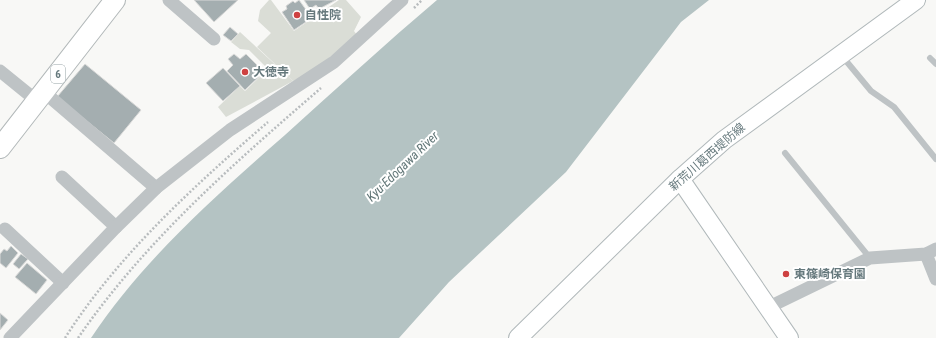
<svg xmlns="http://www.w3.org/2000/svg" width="936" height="338" font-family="'Roboto Condensed','Noto Sans JP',sans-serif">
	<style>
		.green { fill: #daddd6 }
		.water { fill: #b4c3c3 }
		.building { fill: #a4aeb0; stroke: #dadad9 }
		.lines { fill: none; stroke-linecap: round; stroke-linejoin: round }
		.secondary-casing { stroke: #b0b8ba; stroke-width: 20 }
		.primary-casing { stroke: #b2b8b9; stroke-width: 22 }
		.path { stroke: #b8bcbe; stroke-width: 2.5; stroke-dasharray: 2 2; stroke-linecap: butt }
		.lane { stroke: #bec3c5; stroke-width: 6 }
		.street { stroke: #bec3c5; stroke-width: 13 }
		.secondary { stroke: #fff; stroke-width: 18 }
		.primary { stroke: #fff; stroke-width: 20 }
		.poi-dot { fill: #ce4141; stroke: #fff; stroke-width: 1.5 }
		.labels { text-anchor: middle; stroke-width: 4; stroke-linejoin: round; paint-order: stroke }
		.shield { fill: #fff; stroke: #94a1a4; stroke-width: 1 }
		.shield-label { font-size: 11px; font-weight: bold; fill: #66797d }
		.poi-label { font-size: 12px; font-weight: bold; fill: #66797d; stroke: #fff; text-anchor: start }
		.street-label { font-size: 12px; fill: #66797d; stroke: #fff }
		.water-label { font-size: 13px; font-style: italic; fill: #627778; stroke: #fff }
	</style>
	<rect width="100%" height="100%" fill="#f8f8f6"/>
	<!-- green -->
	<g class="green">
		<path d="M269 0H271L294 31 339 0H346L361 17 354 31 357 35 312 72 293 81 257 47 271 33 258 21 260 10Z"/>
		<path d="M240 32 293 81 226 117 218 107 240 86 245 91 267 70V68L249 50 240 49 231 42Z"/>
	</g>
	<!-- water -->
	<path class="water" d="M437 0H709L681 22 566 172 449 282 399 338H91C143 260 215 196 285 135 335 90 385 44 437 0Z"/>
	<!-- building -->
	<g class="building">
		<path d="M194 0H238L214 22Z"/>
		<path d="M299 0 312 18 294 30 282 12 287 9 286 6 293 1 295 3Z"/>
		<path d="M304 0H336L319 9 316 5 310 9Z"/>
		<path d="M230 27 238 34 231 41 223 35Z"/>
		<path d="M234 54 240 59 246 54 264 72 245 90 227 71 233 65 228 59Z"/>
		<path d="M85 64 141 110 114 143 57 97Z"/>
		<path d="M223 68 240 86 223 101 206 83Z"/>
		<path d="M11 246 18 253 6 268 0 263V254L4 249 7 251Z"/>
		<path d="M21 254 28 259 19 269 13 264Z"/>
		<path d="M27 263 47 280 36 294 15 277Z"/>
		<path d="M0 313 8 320 0 330Z"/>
	</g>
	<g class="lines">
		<defs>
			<g id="secondary">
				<path d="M680 179 789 338"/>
				<path d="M518 338 680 179 724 140 916 0"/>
			</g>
			<path id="primary" d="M0 148 115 0"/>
		</defs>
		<!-- secondary casing -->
		<use href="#secondary" class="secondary-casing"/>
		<!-- primary casing -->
		<use href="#primary" class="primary-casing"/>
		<!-- path -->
		<g class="path">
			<path d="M414 8 422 0"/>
			<path d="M65 338C117 256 195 185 268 122"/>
			<path d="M78 338C145 241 232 165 321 88"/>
		</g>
		<!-- lane -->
		<g class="lane">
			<path d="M842 56 871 91 894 107 936 159"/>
			<path d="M930 58 936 64"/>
			<path d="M785 153 870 258"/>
		</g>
		<!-- street -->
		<g class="street">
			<path d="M169 0 214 39"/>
			<path d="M0 71 37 101"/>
			<path d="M44 92 156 188"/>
			<path d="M62 177 116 227"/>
			<path d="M5 229 63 283"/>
			<path d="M926 254 936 279"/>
			<path d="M767 308 870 258 926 254 936 249"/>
			<path d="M10 338 116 227 156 188 230 130 334 62 402 0"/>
		</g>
		<!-- secondary -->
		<use href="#secondary" class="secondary"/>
		<!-- primary -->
		<use href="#primary" class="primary"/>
	</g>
	<!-- markers -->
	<g class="poi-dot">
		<circle cx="297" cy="15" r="4"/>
		<circle cx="245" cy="72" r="4"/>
		<circle cx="786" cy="274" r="4"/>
	</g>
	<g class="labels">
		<!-- shield labels -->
		<rect class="shield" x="51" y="65" width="14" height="18" rx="3"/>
		<g class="shield-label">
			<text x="58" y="78">6</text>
		</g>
		<!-- poi labels -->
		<g class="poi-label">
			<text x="305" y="19">自性院</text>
			<text x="253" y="76">大徳寺</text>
			<text x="794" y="278">東篠崎保育園</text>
		</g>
		<!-- street labels -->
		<g class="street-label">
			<text transform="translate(707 157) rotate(-41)" y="4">新荒川葛西堤防線</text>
		</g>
		<!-- water labels -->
		<g class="water-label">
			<text transform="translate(402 166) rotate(-44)" y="5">Kyu-Edogawa River</text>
		</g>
	</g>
</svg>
